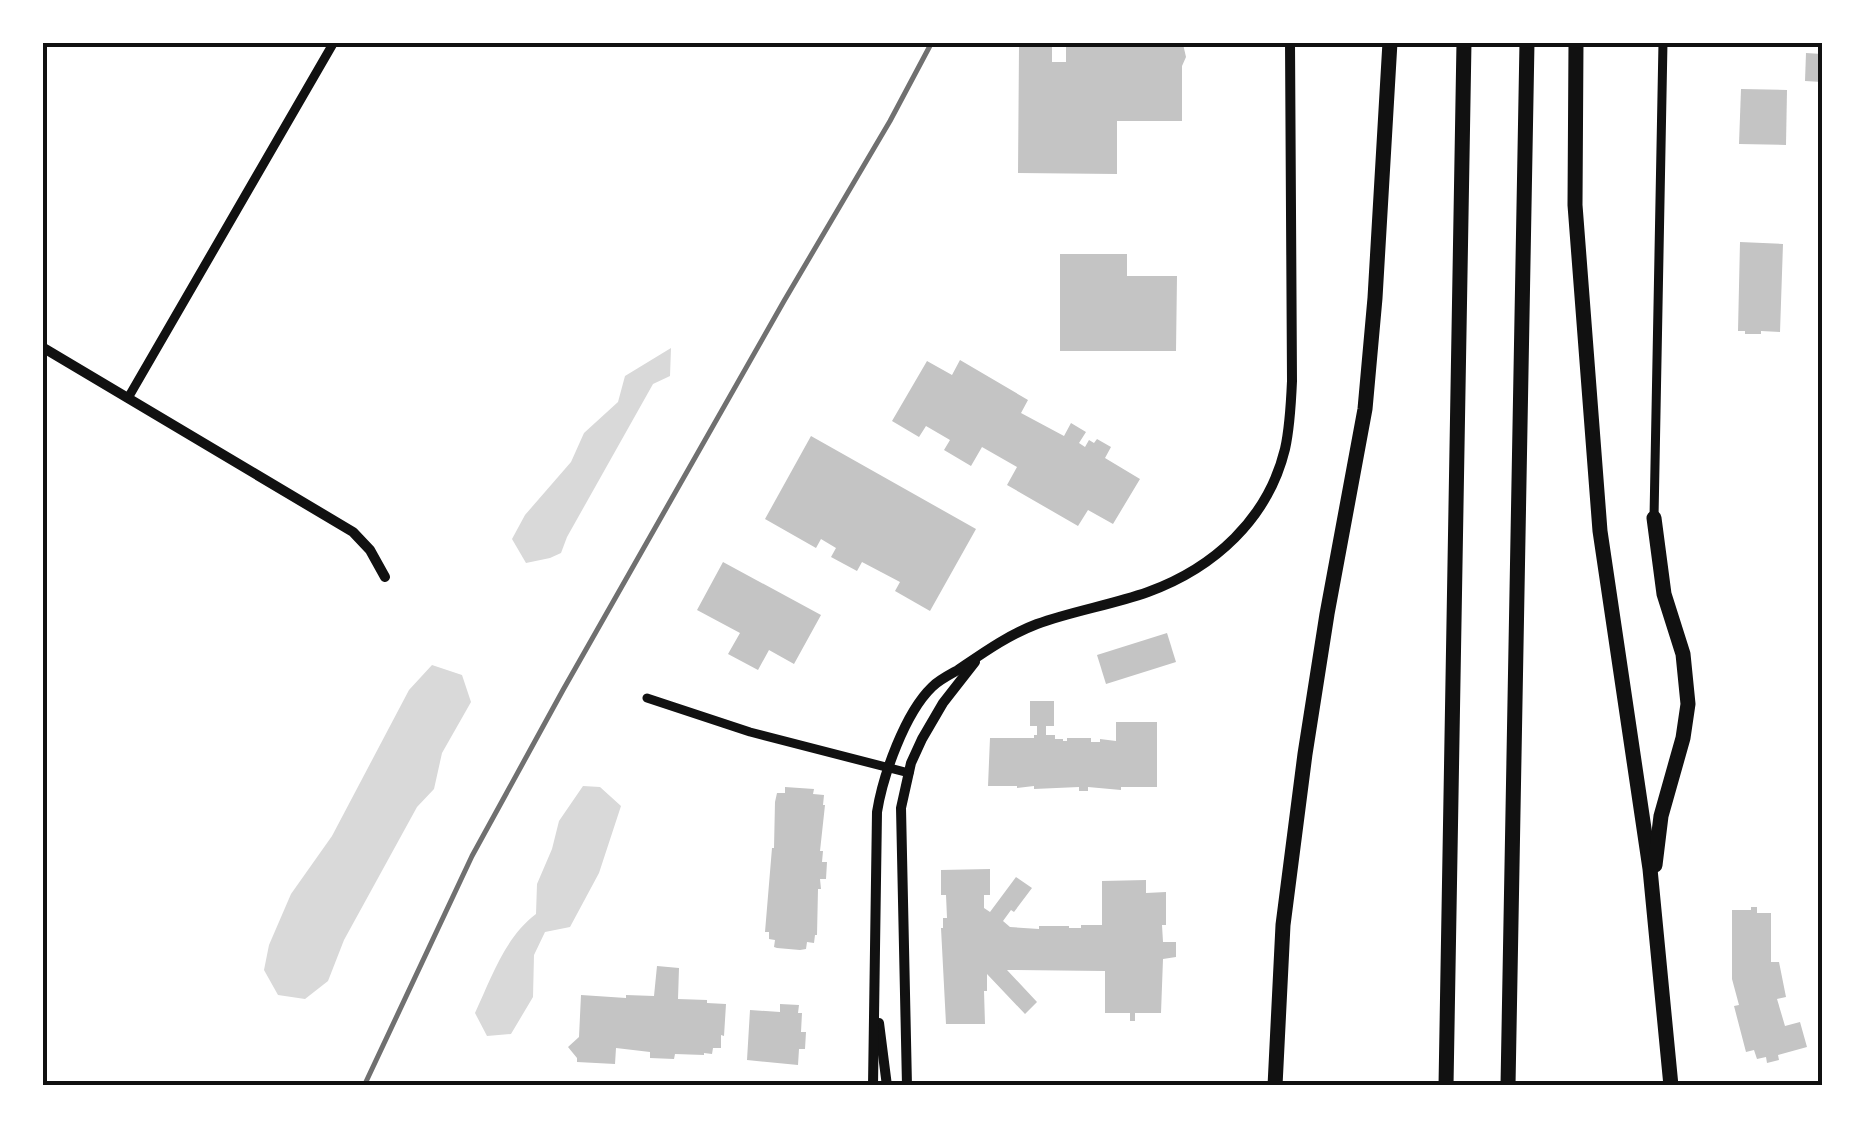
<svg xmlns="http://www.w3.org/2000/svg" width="1865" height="1128" font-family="'Space Grotesk',sans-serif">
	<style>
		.water { fill: #d9d9d9 }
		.building { fill: #c4c4c4 }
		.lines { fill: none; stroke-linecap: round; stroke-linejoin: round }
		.minor { stroke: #111; stroke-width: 9 }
		.tertiary { stroke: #111; stroke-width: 10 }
		.motorway { stroke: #111; stroke-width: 15 }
		.rail { stroke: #707070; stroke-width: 5 }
		.neatline { fill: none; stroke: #111; stroke-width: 4 }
	</style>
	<rect width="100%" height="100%" fill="#fff"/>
	<!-- water -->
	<g class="water">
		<path d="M671 348 670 376 653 384 567 537 561 553 550 558 526 563 512 539 525 515 571 462 584 433 618 402 625 376Z"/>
		<path d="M432 665 462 675 471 702 442 753 434 789 417 807 344 940 328 981 305 999 278 995 264 970 269 945 291 894 332 836 409 690Z"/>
		<path d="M583 786 600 787 621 806 599 873 570 927 545 932 534 955 533 997 511 1034 487 1036 475 1013C491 979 505 937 536 914L537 884 552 849 559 821Z"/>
	</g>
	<!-- building -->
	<g class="building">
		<path d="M1066 42 1183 44 1186 57 1182 66V121H1117V174L1018 173 1019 47H1052V62H1066Z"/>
		<path d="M1806 53 1822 54V82L1805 81Z"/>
		<path d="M1741 89 1787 90 1786 145 1739 144Z"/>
		<path d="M1740 242 1783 244 1780 332 1761 331V334H1745V331H1738Z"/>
		<path d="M1060 254H1127V276H1177L1176 351H1060Z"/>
		<path d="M960 360 1028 400 1021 413 1064 436 1071 423 1086 432 1079 443 1085 447 1089 440 1094 443 1097 439 1111 447 1105 458 1140 479 1113 524 1088 510 1078 526 1007 485 1017 467 982 447 971 466 944 450 950 440 926 426 919 437 892 421 927 361 952 375Z"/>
		<path d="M811 436 976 529 930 611 895 591 900 582 862 562 857 571 831 557 836 548 821 539 816 548 765 519Z"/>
		<path d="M723 562 821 615 794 664 769 650 758 670 728 654 740 633 697 610Z"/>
		<path d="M1167 633 1176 662 1106 684 1097 655Z"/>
		<path d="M1030 701H1054V726H1046V735H1055V739H1063V741H1067V738H1091V742H1100V739L1116 741V722H1157V787H1121V790L1088 787V791H1079V787L1034 789V786L1017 788V786H988L990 738H1034V735H1037V726H1030Z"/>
		<path d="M785 787 814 789 813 794 824 795 823 805H825L820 851H823L822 862H827L826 879H820L821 889H818L817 935H815L814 943 807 942 806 949 800 950 777 948 774 947 775 940 769 939V932H765L772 848H774L775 802 777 793H785Z"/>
		<path d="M990 869V895H984V908L990 912 1016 877 1032 888 1014 912 1011 910 1003 921 1010 927 1039 929V926H1069V928H1081V925H1102V881L1146 880V893L1166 892V925H1162L1163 942H1176V957L1163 959 1161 1013H1135V1021H1130V1013H1105V971L1007 970 1037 1002 1025 1014 987 974V991H984L985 1024H946L941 928H943V918H947L946 895H941V870Z"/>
		<path d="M1751 907H1757V913H1771V962H1779L1786 997 1777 999 1785 1026 1800 1022 1807 1047 1778 1055 1779 1060 1767 1063 1766 1057 1757 1059 1754 1050 1746 1052 1734 1006 1739 1005 1732 979V910H1751Z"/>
		<path d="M657 966 679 968 678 999 707 1000V1003L726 1004 724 1036 721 1035V1048H713L712 1054 704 1053V1055L675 1054 674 1059 650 1058V1052L616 1048 615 1064 577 1062V1058L568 1047 579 1037 581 995 626 998V995L654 996Z"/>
		<path d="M780 1004 799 1005 798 1013H802L801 1032H806L805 1049H799L798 1065 747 1060 750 1010 780 1012Z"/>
	</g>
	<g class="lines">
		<!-- minor -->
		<g class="minor">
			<path d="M128 398 334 42"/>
			<path d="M1654 518 1663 42"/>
			<path d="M647 698 750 732 909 773"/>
		</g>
		<!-- tertiary -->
		<g class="tertiary">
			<path d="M42 347 353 532 370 550 385 577"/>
			<path d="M879 1023 887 1086"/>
			<path d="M873 1086 877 812C883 775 905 713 932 687 939 680 949 675 958 670 983 653 1008 635 1037 624 1073 611 1111 605 1148 592 1214 568 1268 519 1285 449 1290 427 1291 404 1292 381L1290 42"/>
			<path d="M907 1086 901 808 911 763 922 739 943 703 975 662"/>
		</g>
		<!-- motorway -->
		<g class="motorway">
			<path d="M1576 42 1575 205 1600 531 1650 869 1671 1086"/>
			<path d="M1654 518 1664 594 1683 654 1688 704 1683 738 1661 816 1655 865"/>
			<path d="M1275 1086 1283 925 1305 754 1327 614 1365 409 1375 298 1390 42"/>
			<path d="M1446 1086 1464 42"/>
			<path d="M1508 1086 1527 42"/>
		</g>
		<!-- rail -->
		<path class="rail" d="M364 1086 472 856 563 690 784 301 890 121 932 42"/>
	</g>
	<!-- border -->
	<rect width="1865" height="1128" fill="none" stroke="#ffffff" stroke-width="90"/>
	<rect x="45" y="45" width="1775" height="1038" class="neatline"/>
</svg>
